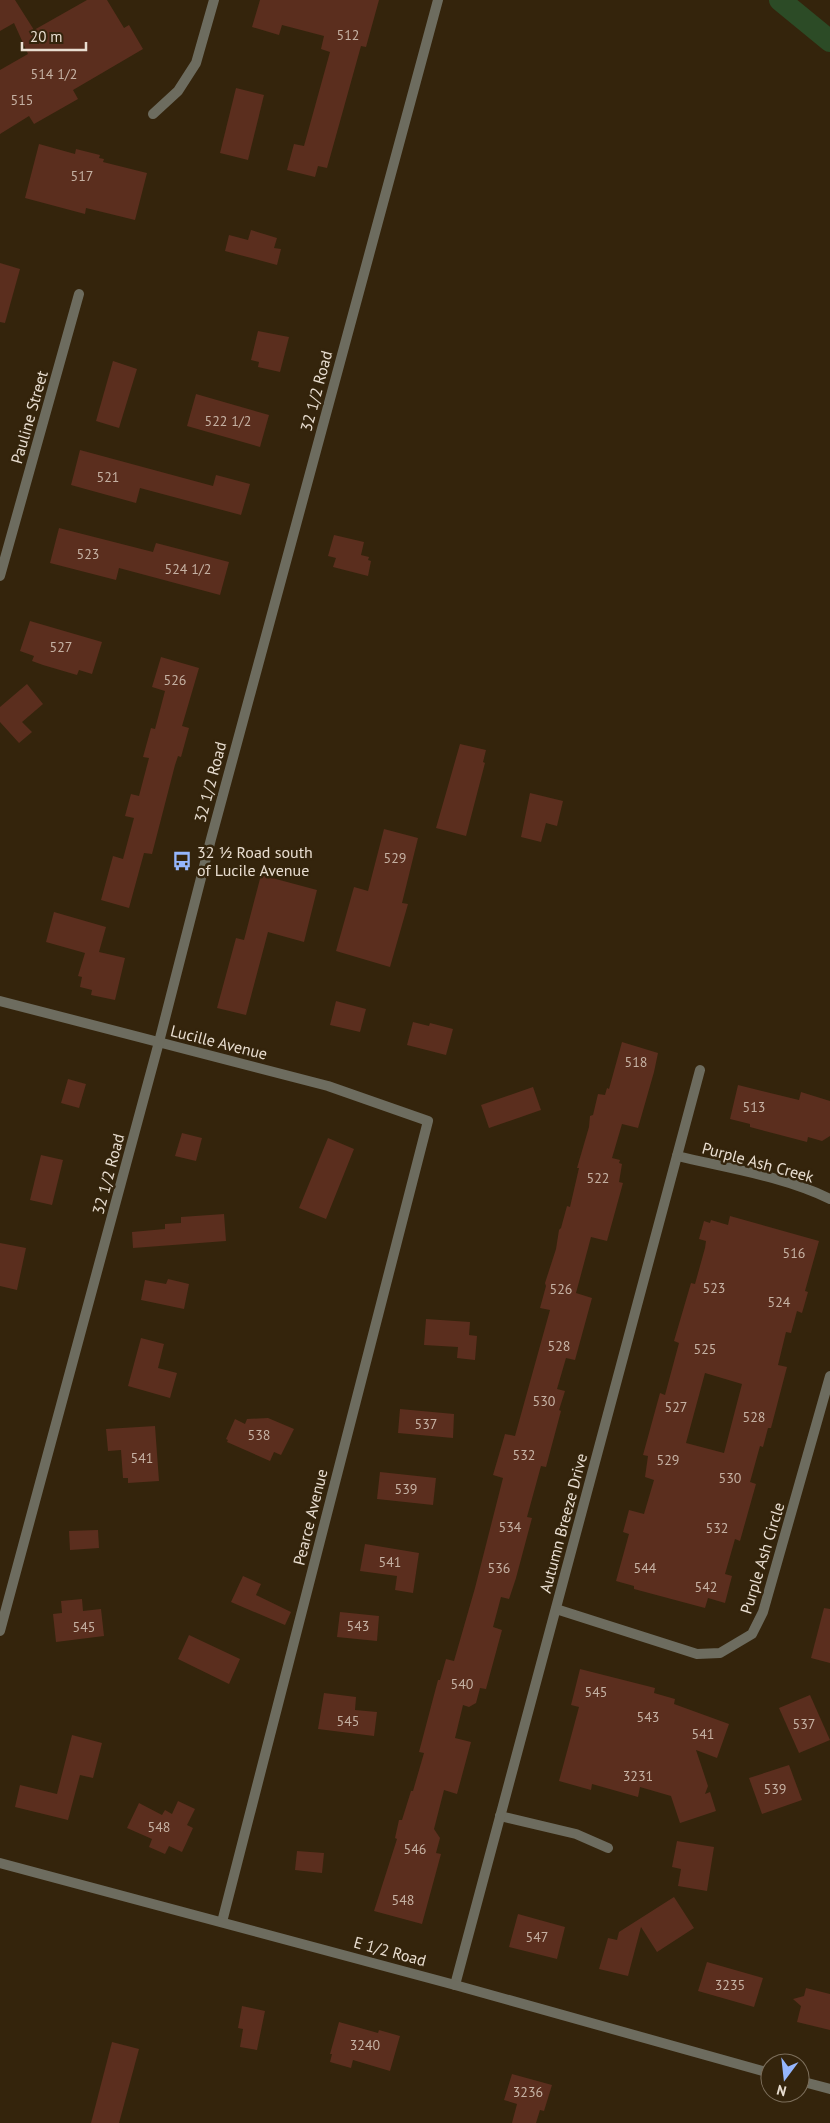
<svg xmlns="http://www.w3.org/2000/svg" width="830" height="2123" font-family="'PT Sans',sans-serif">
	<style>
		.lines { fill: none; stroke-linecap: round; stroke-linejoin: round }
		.canal { stroke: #2c4b26; stroke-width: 22 }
		.building { fill: #5b2e1e; fill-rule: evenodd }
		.minor { stroke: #6d6c5f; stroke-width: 10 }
		.tertiary { stroke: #6d6c5f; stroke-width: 10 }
		.labels { text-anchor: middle; stroke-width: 5; stroke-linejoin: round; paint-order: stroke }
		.number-label { font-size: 14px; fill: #c6b2a4 }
		.street-label { font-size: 16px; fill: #e9ded1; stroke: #34240c }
		.poi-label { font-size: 16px; fill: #e9ded1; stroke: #34240c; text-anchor: start }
	</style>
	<rect width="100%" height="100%" fill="#34240c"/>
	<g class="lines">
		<!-- canal -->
		<path class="canal" d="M780 0 830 41"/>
	</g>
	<!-- building -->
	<g class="building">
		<path d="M0 0H15L34 30 87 0H107L124 28 129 25 143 49 73 90 78 99 34 124 29 116 0 134V70L28 54 14 23 0 31Z"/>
		<path d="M260 0H379L366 47 361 46 327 168 318 166 315 177 287 170 294 144 304 146 330 52 321 49 324 36 282 25 279 35 252 27Z"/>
		<path d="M236 88 264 95 248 160 220 153Z"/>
		<path d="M39 144 75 154 76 149 100 155 99 158 104 159 103 162 147 173 135 220 86 208 85 214 25 198Z"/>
		<path d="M251 230 277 238 274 248 281 249 277 265 225 251 229 235 248 240Z"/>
		<path d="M0 263 20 269 5 323 0 322Z"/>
		<path d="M258 331 289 337 280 372 258 367 259 362 251 360Z"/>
		<path d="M113 361 137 369 119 428 96 421Z"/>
		<path d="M196 394 269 415 260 447 187 426Z"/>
		<path d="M80 450 213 486 216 475 250 484 241 515 140 488 136 503 71 485Z"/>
		<path d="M59 528 153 552 156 543 229 562 220 595 119 568 116 580 50 563Z"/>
		<path d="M334 535 364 542 361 555 369 557 368 560 371 561 368 576 333 567 336 558 328 556Z"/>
		<path d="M30 621 102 642 92 674 79 670 77 675 43 665 32 661 34 656 20 651Z"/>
		<path d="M161 657 199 668 182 726 189 728 181 757 178 756 175 765 152 854 144 853 129 908 101 900 113 856 123 859 134 818 125 816 131 794 139 796 149 758 143 757 151 728 155 729 165 691 152 687Z"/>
		<path d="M27 684 43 704 22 722 32 732 19 743 0 722V707Z"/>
		<path d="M460 744 486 750 483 762 485 763 466 836 436 828Z"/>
		<path d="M530 793 563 801 557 826 546 823 541 842 521 837Z"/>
		<path d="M384 829 418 838 402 903 408 904 390 967 336 951 354 887 368 891Z"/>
		<path d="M261 875 317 890 304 942 268 932 246 1015 217 1008 236 938 244 940Z"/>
		<path d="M54 912 106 927 99 952 125 958 115 1000 91 995 92 990 80 987 82 977 78 976 85 953 46 942Z"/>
		<path d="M336 1001 366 1009 360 1032 330 1025Z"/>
		<path d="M413 1022 429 1026 430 1023 453 1029 446 1055 407 1045Z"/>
		<path d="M622 1042 658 1053 654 1072 638 1128 622 1124 612 1158 620 1160 619 1163 622 1164 619 1182 623 1183 607 1241 591 1237 576 1293 592 1298 575 1360 566 1358 557 1389 565 1391 559 1410 561 1411 546 1467 541 1466 527 1517 532 1518 516 1578 509 1599 501 1597 493 1627 502 1630 486 1689 480 1688 476 1703 469 1707 463 1705 455 1738 471 1742 457 1794 444 1790 434 1829 440 1838 436 1853 441 1854 422 1924 374 1911 397 1839 395 1838 399 1820H402L411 1791H413L424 1753 419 1752 438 1680H440L446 1659 454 1661 475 1588 503 1478 493 1475 505 1434 515 1436 550 1310 540 1308 546 1286 545 1283 556 1249 559 1230 561 1228 567 1206 570 1207 579 1168H577L589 1127 590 1116 593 1115 598 1094 605 1095 607 1088 609 1089Z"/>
		<path d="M68 1079 86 1084 79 1108 61 1103Z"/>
		<path d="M738 1085 799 1100 801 1092 830 1101V1136L822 1141 808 1137 807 1142 750 1127V1124L730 1119Z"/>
		<path d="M533 1087 541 1110 489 1128 481 1105Z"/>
		<path d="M182 1133 202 1138 196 1161 175 1156Z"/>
		<path d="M328 1138 354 1149 326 1219 299 1208Z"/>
		<path d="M41 1155 63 1160 52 1205 30 1200Z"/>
		<path d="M224 1214 226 1241 133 1248 132 1232 165 1229V1224L181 1223V1217Z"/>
		<path d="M730 1216 819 1241 805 1291 808 1292 802 1313 797 1311 791 1333 786 1332 778 1365 787 1367 771 1428H768L763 1447 760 1446 750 1482 756 1484 740 1541 735 1539 725 1574 732 1576 725 1603 708 1598 705 1608 634 1589V1586L616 1581 629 1534 623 1532 629 1510 644 1514 654 1480 645 1477 648 1456 643 1455 660 1393 665 1395 679 1343 674 1341 691 1283 695 1284 705 1248 706 1241 699 1239 704 1221 710 1223 711 1220 728 1225ZM705 1373 742 1384 724 1453 686 1443Z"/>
		<path d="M0 1243 26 1248 17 1290 0 1286Z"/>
		<path d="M168 1279 189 1284 184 1309 141 1300 145 1280 166 1284Z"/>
		<path d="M426 1319 470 1322 469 1335 477 1336 475 1360 457 1358 458 1347 424 1345Z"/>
		<path d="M141 1338 164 1344 158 1368 177 1373 170 1398 128 1386Z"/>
		<path d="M400 1409 454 1414 453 1438 398 1433Z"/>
		<path d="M268 1418 294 1429 281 1455 274 1452 270 1461 227 1442 228 1440 226 1439 235 1419 245 1424 247 1419Z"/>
		<path d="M155 1426 159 1481 128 1483V1478H123L121 1450 108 1451 106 1429Z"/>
		<path d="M380 1472 436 1478 433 1505 377 1499Z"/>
		<path d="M98 1530 99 1548 70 1550 69 1531Z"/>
		<path d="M365 1544 419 1553 413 1593 395 1590 397 1576 360 1571Z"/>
		<path d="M243 1576 261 1584 256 1595 291 1612 285 1625 231 1602Z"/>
		<path d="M82 1599 83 1611 101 1609 104 1636 56 1642 53 1614 62 1613 61 1601Z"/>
		<path d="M824 1608 830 1609V1663L811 1658Z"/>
		<path d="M340 1612 379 1616 377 1641 337 1637Z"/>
		<path d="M189 1635 240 1659 229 1684 178 1659Z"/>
		<path d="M580 1669 655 1688 654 1693 675 1699 674 1704 729 1724 717 1758 696 1750 708 1786 705 1794 710 1792 716 1811 680 1823 671 1796 640 1787 638 1797 592 1784 591 1790 559 1781 579 1707 571 1705Z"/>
		<path d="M324 1693 356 1697 355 1710 377 1712 374 1736 318 1729Z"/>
		<path d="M810 1695 830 1740 799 1753 779 1708Z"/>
		<path d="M72 1735 102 1743 93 1778 80 1775 68 1820 15 1807 20 1785 57 1794Z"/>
		<path d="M789 1765 802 1800 762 1814 749 1778Z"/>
		<path d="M178 1801 195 1809 187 1825 193 1828 182 1852 169 1846 165 1854 149 1847 152 1839 127 1828 139 1803 162 1815 165 1810 172 1814Z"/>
		<path d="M677 1841 714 1847 707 1891 678 1886 681 1869 672 1867Z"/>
		<path d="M297 1851 324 1853 322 1873 295 1870Z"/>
		<path d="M674 1897 694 1928 657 1952 641 1927 628 1976 599 1969 608 1938 617 1940 619 1932Z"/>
		<path d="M518 1914 565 1927 557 1959 509 1947Z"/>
		<path d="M707 1962 763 1978 754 2007 698 1991Z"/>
		<path d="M806 1988 830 1994V2030L797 2022 801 2006 793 1999 804 1996Z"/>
		<path d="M242 2006 265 2011 257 2050 240 2047 243 2029 238 2028Z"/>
		<path d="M339 2022 378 2033 379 2030 400 2036 390 2071 353 2060 351 2068 330 2062 332 2054H330Z"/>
		<path d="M112 2042 139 2049 119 2123H91Z"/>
		<path d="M512 2074 552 2085 544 2111 540 2110 536 2123H512L517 2104 504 2100Z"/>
	</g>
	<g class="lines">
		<!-- minor -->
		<g class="minor">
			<path d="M153 114 178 91 196 63 214 0"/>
			<path d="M0 576 79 294"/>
			<path d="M0 1001 328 1086 428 1121 222 1922"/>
			<path d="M677 1156C727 1168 783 1176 830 1199"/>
			<path d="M556 1609 697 1654 720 1653 752 1634 763 1612 830 1376"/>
			<path d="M500 1816 576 1834 608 1848"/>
			<path d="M455 1985 700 1070"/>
		</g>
		<!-- tertiary -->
		<g class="tertiary">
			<path d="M0 1631 159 1042 211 839 438 0"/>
			<path d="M0 1863 455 1985 770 2073"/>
			<path d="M800 2081 830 2089"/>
		</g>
	</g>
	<!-- icons -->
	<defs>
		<symbol id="bus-bare" viewBox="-9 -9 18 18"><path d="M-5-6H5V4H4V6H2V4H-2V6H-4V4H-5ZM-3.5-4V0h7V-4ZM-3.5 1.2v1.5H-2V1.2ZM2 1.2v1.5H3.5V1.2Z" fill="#95b6fd" stroke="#34240c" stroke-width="2.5" paint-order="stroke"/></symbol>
	</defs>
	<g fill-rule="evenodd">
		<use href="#bus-bare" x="168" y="847" width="28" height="28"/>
	</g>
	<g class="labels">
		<!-- number labels -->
		<g class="number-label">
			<text x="348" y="40">512</text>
			<text x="54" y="79">514 1/2</text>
			<text x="22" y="105">515</text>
			<text x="82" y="181">517</text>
			<text x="228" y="426">522 1/2</text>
			<text x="108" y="482">521</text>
			<text x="88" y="559">523</text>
			<text x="188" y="574">524 1/2</text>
			<text x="61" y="652">527</text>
			<text x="175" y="685">526</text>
			<text x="395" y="863">529</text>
			<text x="636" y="1067">518</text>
			<text x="754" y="1112">513</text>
			<text x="598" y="1183">522</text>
			<text x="794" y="1258">516</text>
			<text x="714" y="1293">523</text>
			<text x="561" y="1294">526</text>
			<text x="779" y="1307">524</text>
			<text x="559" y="1351">528</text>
			<text x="705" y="1354">525</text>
			<text x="544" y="1406">530</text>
			<text x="676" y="1412">527</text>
			<text x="754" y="1422">528</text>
			<text x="426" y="1429">537</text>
			<text x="259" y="1440">538</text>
			<text x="524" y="1460">532</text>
			<text x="142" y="1463">541</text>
			<text x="668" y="1465">529</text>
			<text x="730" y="1483">530</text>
			<text x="406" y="1494">539</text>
			<text x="510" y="1532">534</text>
			<text x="717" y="1533">532</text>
			<text x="390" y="1567">541</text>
			<text x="499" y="1573">536</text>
			<text x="645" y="1573">544</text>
			<text x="706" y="1592">542</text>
			<text x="358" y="1631">543</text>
			<text x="84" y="1632">545</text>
			<text x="462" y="1689">540</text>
			<text x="596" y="1697">545</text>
			<text x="648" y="1722">543</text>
			<text x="348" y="1726">545</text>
			<text x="804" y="1729">537</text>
			<text x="703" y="1739">541</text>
			<text x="638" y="1781">3231</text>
			<text x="775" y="1794">539</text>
			<text x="159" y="1832">548</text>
			<text x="415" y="1854">546</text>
			<text x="403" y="1905">548</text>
			<text x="537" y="1942">547</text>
			<text x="730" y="1990">3235</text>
			<text x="365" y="2050">3240</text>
			<text x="528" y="2097">3236</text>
		</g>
		<!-- street labels -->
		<g class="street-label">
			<text transform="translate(316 391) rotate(-75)" y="6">32 1/2 Road</text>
			<text transform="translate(29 417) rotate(-74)" y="6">Pauline Street</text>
			<text transform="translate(210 782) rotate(-75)" y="6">32 1/2 Road</text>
			<text transform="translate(219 1042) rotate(14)" y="6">Lucille Avenue</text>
			<text transform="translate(758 1162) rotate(15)" y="6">Purple Ash Creek</text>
			<text transform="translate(108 1174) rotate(-75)" y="6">32 1/2 Road</text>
			<text transform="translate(310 1517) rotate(-76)" y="6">Pearce Avenue</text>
			<text transform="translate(563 1523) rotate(-75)" y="6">Autumn Breeze Drive</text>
			<text transform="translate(762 1558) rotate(-73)" y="6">Purple Ash Circle</text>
			<text transform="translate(390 1951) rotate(15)" y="6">E 1/2 Road</text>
		</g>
		<!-- poi labels -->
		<g class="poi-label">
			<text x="197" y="858">32 ½ Road south<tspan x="197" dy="18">of Lucile Avenue</tspan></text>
		</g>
	</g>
	<!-- north arrow -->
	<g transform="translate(785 2078) rotate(195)"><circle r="24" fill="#34240c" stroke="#7c6e5b"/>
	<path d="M0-4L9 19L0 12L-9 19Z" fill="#95b6fd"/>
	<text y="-8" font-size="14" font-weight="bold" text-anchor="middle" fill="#e9ded1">N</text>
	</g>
	<!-- scale -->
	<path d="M22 42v8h64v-8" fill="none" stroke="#e9ded1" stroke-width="2.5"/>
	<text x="30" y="42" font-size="15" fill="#e9ded1" stroke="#34240c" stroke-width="4" paint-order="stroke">20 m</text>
</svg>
